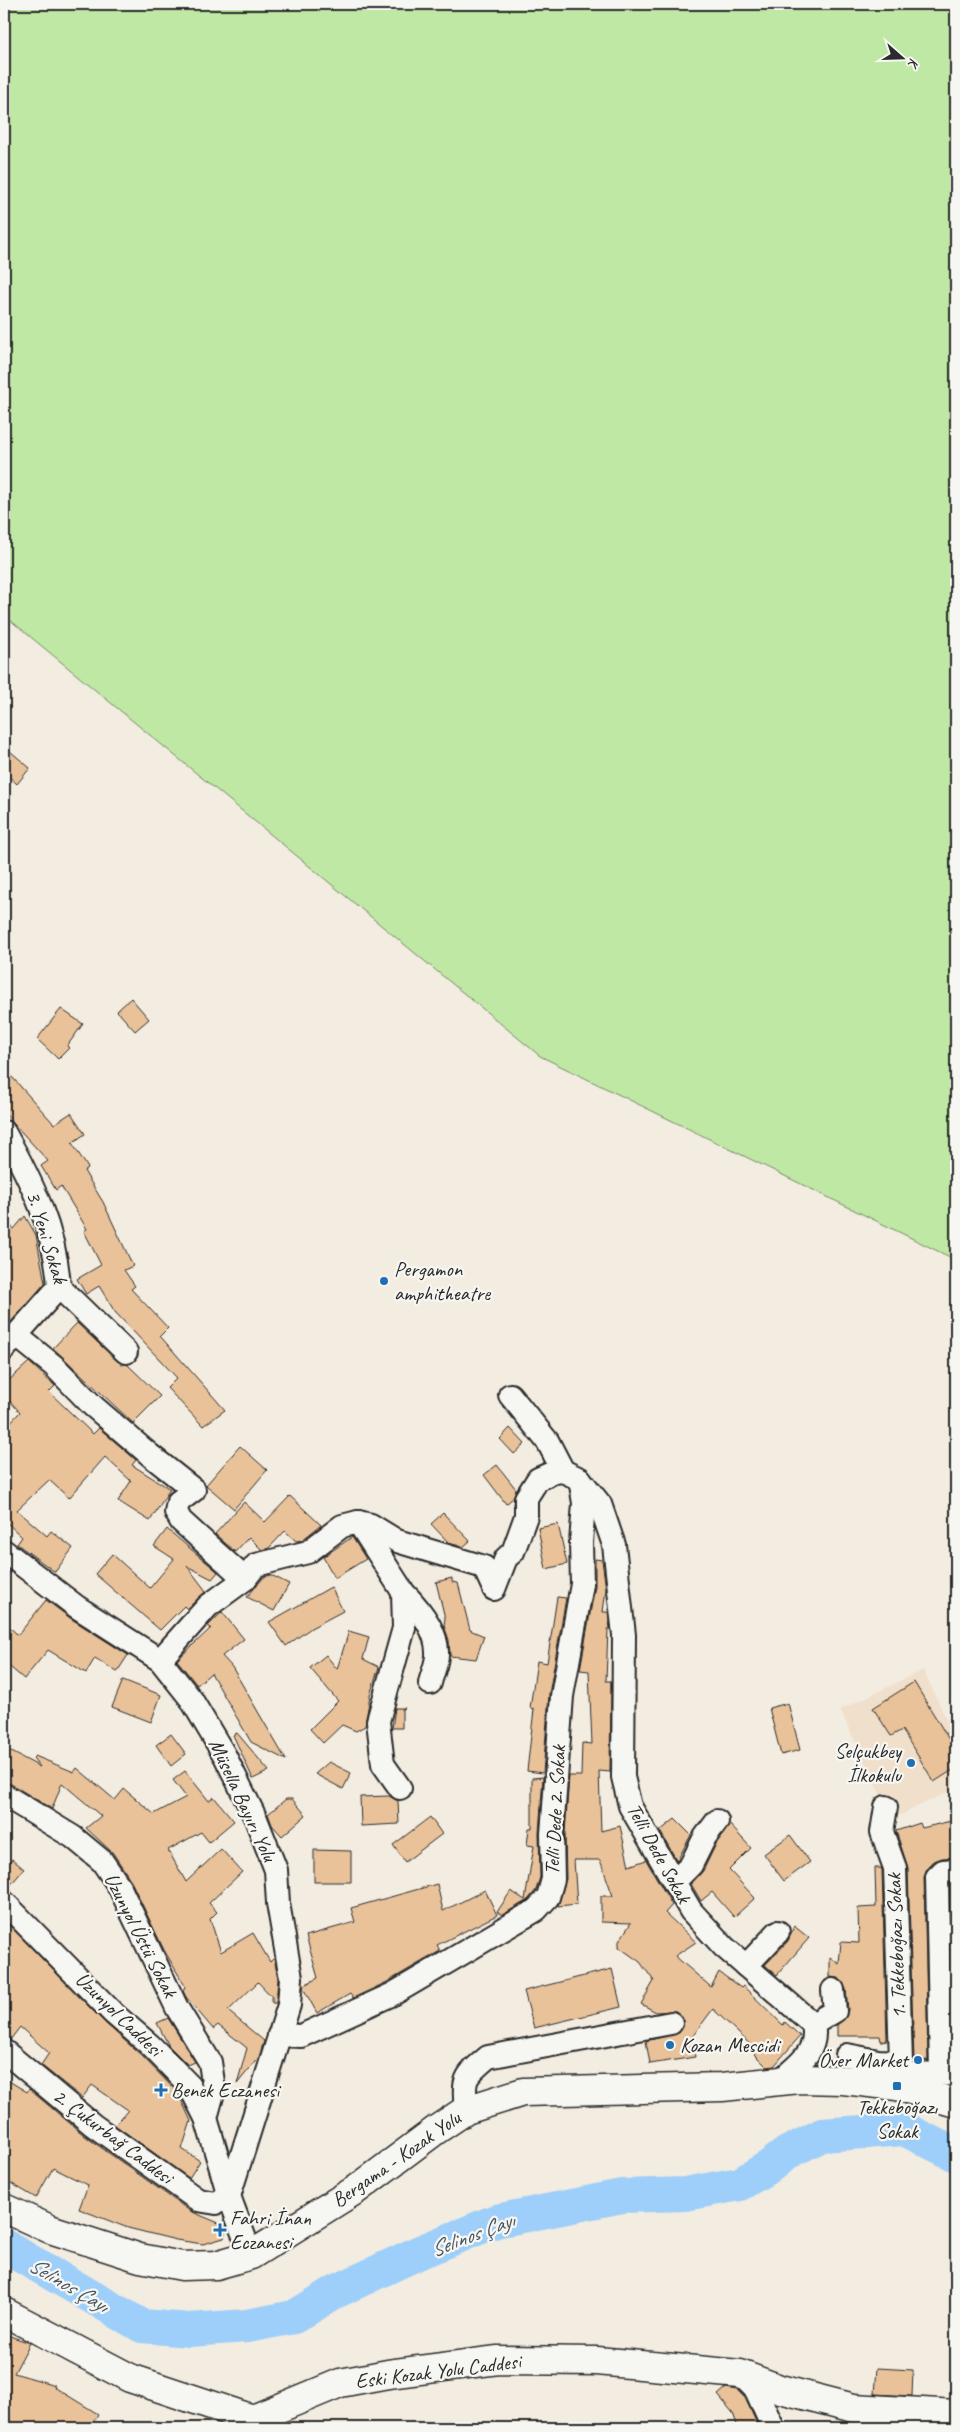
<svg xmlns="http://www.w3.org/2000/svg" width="960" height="2432" font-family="Caveat,sans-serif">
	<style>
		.built { fill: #f0dfcb }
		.green { fill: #bfe8a4; stroke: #758a68 }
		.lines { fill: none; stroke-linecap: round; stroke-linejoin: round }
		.river { stroke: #9dcffa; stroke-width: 34 }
		.building { fill: #e9c299; stroke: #2b2b2b }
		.street-casing { stroke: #2b2b2b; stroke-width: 26 }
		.secondary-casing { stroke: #2b2b2b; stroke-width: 31 }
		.street { stroke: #f6f6f2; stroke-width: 22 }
		.secondary { stroke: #f6f6f2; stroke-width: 28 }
		.poi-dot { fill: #1f6fb2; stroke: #f6f6f2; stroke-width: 2 }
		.labels { text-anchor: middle; stroke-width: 4.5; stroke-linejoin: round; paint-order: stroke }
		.street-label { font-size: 21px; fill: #2b2b2b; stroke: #f6f6f2 }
		.poi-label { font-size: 21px; fill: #2b2b2b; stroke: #f6f6f2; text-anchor: start }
		.water-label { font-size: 22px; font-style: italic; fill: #48545f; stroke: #f6f6f2 }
	</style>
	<rect width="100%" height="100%" fill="#f3ece0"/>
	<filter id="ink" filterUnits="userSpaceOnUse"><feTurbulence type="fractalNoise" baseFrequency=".02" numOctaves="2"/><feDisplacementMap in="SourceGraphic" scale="10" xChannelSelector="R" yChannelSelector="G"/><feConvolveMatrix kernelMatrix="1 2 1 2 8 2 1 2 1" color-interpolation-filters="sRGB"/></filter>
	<g filter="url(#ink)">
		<!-- built -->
		<path class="built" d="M923 1670 956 1739V1788L892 1819 840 1710Z"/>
		<!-- green -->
		<path class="green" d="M4 4H956V1260L540 1056 4 615Z"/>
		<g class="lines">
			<!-- river -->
			<path class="river" d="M4 2246 142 2326 189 2330 247 2326 294 2317 337 2291 420 2252 496 2221 622 2196 685 2194 740 2184 770 2166 787 2153 822 2135 904 2129 956 2155"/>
		</g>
		<!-- building -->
		<g class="building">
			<path d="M4 746 30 768 17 784 4 772Z"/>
			<path d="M131 998 149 1019 135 1031 117 1011Z"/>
			<path d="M61 1009 83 1024 67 1046 69 1048 58 1059 37 1039Z"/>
			<path d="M4 1068 54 1124 71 1113 85 1134 72 1143 88 1168 84 1171 103 1202 133 1266 124 1270 135 1286 131 1289 168 1328 160 1336 225 1410 203 1426 167 1388 177 1378 115 1312 99 1286 86 1294 77 1279 101 1265 84 1231 87 1229 61 1186 56 1190 41 1166 48 1161 4 1113Z"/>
			<path d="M25 1216 36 1235 45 1283 4 1330V1220L14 1229Z"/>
			<path d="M77 1323 117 1361 128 1365 160 1396 133 1423 53 1348Z"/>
			<path d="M29 1362 55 1386 49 1392 93 1434 99 1428 136 1460 132 1465 170 1489 150 1521 118 1501 131 1481 105 1457 69 1498 49 1480 17 1510 47 1536 51 1531 73 1548 55 1572 17 1544 22 1537 5 1521 4 1522V1486L11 1478 4 1470V1429L20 1412 4 1395V1385Z"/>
			<path d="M510 1428 525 1444 514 1454 500 1439Z"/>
			<path d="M240 1446 267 1470 234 1509 206 1485Z"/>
			<path d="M497 1465 516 1489 513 1498 506 1504 484 1475Z"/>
			<path d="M290 1496 321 1525 302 1540 296 1541 285 1531 269 1548 262 1550 249 1537 235 1552 215 1534 244 1502 265 1522Z"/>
			<path d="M443 1513 470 1541 463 1547 449 1543 431 1524Z"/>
			<path d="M558 1524 567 1564 546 1569 538 1528Z"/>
			<path d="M167 1529 218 1572 212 1579 187 1566 206 1591 187 1609 184 1606 160 1630 95 1574 112 1554 150 1588 174 1559 154 1546Z"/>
			<path d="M352 1537 366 1559 335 1578 323 1557Z"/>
			<path d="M595 1559 602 1560 606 1589 603 1612H608L610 1629H608L606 1681H611L610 1772 599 1771 601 1831 620 1826 629 1866 646 1860 672 1905 665 1913 696 1942 675 1956 711 1987 719 1972 741 1988 743 1986 783 2025 785 2022 800 2036 774 2066 767 2067 754 2054 757 2051 713 2009 692 2037 695 2057 650 2064 646 2041 679 2033 683 2027 684 2020 676 2011 656 2012 641 2004 654 1981 640 1962 619 1947V1941L631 1923 601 1922V1896H613L600 1860H574L577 1904 558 1906 566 1879 565 1834 569 1776H581L582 1743 592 1744 589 1671 580 1670 595 1586Z"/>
			<path d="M271 1575 289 1584 274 1611 247 1597 264 1577Z"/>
			<path d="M452 1578V1582L458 1583 470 1630 484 1636 476 1659 450 1656 449 1640 444 1626 445 1618 436 1582Z"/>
			<path d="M331 1587 343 1611 311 1628 286 1646 269 1622Z"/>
			<path d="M557 1597 566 1598 549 1694 543 1773 527 1771 534 1709 530 1708 537 1661 547 1663Z"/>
			<path d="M46 1600 70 1618 128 1655 117 1672 95 1658 86 1673 48 1650 24 1679 4 1662V1622L18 1635Z"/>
			<path d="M222 1612 244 1639 222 1656 232 1667 286 1760 251 1742 211 1673 197 1685 177 1660 211 1628 208 1626Z"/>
			<path d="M349 1631 369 1637 363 1659 379 1667 370 1695 365 1726 356 1731 342 1725 323 1743 310 1729 338 1701 310 1668 326 1655 337 1669Z"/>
			<path d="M123 1680 161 1695 151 1722 112 1707Z"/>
			<path d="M914 1682 956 1751V1768L934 1782 902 1730 891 1736 873 1708Z"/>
			<path d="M788 1703 800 1750 781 1755 769 1708Z"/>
			<path d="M395 1708H405L402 1709V1728H392Z"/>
			<path d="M237 1733 269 1771 253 1779 233 1735Z"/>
			<path d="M171 1734 186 1754 171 1766 156 1745Z"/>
			<path d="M4 1748 40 1767 33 1758 35 1756 74 1772 77 1768 115 1800 124 1789 154 1814 186 1797 173 1780 185 1771 209 1801 214 1797 234 1821 209 1842 201 1832 168 1850 186 1882 221 1849 242 1872 209 1903 217 1912 210 1919 221 1952 253 1933 270 1962 274 1958 278 1979 276 2003H272V1997L258 1982 228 2011 264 2041 259 2057 237 2084 247 2048 218 2025 213 2029 186 1997 183 1991 185 1986 164 1950 130 1879 113 1853 86 1828 101 1816 62 1783 52 1809 11 1784 4 1782Z"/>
			<path d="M329 1762 351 1773 343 1789 315 1774Z"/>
			<path d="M543 1777 539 1833 540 1877 536 1890 528 1900 502 1915 497 1912 511 1891 525 1900 534 1846 527 1845 529 1828H532V1778Z"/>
			<path d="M389 1796 398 1801 399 1824 361 1826 360 1797Z"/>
			<path d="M286 1799H292L306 1815 282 1836 272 1825 268 1814Z"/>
			<path d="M430 1817 442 1834 405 1862 393 1845Z"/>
			<path d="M675 1819 691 1835 677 1861 660 1831Z"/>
			<path d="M951 1821 956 1843V1857L942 1858 934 1861 927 1868 924 1877 928 2060 914 2061 908 1868 896 1831 920 1823 922 1828Z"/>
			<path d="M730 1825 751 1848 729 1870 755 1898 734 1917 712 1892 701 1901 691 1884 703 1871 716 1844Z"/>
			<path d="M790 1835 810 1862 784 1881 764 1854Z"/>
			<path d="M314 1850 351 1851V1882H314Z"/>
			<path d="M12 1859 24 1869 7 1889H4V1868Z"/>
			<path d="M875 1868H881L882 1870 887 2040 881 2041 880 2036H837V2025L846 2017 848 2010 846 1989 839 1978 830 1977V1957L839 1964 841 1942 859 1943 858 1908 876 1907Z"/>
			<path d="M956 1883V2058H954L950 1884Z"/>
			<path d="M437 1884 443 1911 485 1890 497 1915 437 1945 440 1951 387 1982 353 1998 350 1994 317 2013 303 1988 304 1985 318 1978 306 1936 355 1922 351 1908Z"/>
			<path d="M4 1920 105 2023 141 2055 178 2093 191 2121 182 2149 200 2161 189 2178 115 2125 128 2110 92 2085 82 2098 41 2065 49 2053 20 2027 10 2040 4 2038Z"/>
			<path d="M794 1926 809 1938 777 1975 765 1965 788 1941Z"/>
			<path d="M612 1969 621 2007 534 2028 524 1991Z"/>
			<path d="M168 2018 195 2062 188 2065 169 2046 157 2023Z"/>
			<path d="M4 2078 27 2092 29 2089 85 2136 190 2211 226 2226 224 2238 203 2244 176 2240 128 2228 79 2209 88 2185 53 2168 36 2198 4 2179Z"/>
			<path d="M4 2334 30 2343 14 2373 55 2385 54 2387 98 2414 90 2428H4Z"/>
			<path d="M877 2368 913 2370 912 2396 875 2394Z"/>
			<path d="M726 2388 737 2390 745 2398 759 2428H738L733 2413 718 2395Z"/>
		</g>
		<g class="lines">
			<defs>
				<g id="street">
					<path d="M4 1132C31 1180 56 1231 59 1287L126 1352"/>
					<path d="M17 1336 54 1366 93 1406 150 1455 194 1490 178 1502 176 1512 181 1521 245 1579 208 1606 160 1660"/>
					<path d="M4 1349 59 1287"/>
					<path d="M510 1395 548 1442 563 1471"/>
					<path d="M358 1522 371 1525 397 1541 484 1567 494 1589 506 1558 513 1552 526 1516V1498L538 1479 554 1472 563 1471 580 1479 600 1504 614 1545 624 1635 623 1777 630 1806 691 1911 724 1947 813 2024C819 2052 798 2064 781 2080"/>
					<path d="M4 1551 77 1607 160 1660 191 1699 225 1756 256 1819 276 1870 278 1903 291 1978 289 2005 229 2196 216 2203 198 2200 93 2125 4 2051"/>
					<path d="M245 1579 256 1565 308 1552 342 1526 358 1522 403 1592 404 1628 378 1721 383 1764 400 1788"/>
					<path d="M403 1592C418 1607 437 1629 437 1652 438 1662 432 1674 430 1683"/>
					<path d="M4 1795 73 1837 102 1861 119 1886 177 2008 210 2062 214 2089 206 2118"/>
					<path d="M886 1807 882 1832 895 1868 901 2062V2074L897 2086"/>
					<path d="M674 1882 691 1865 705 1837 717 1821"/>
					<path d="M4 1902 114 2014 150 2045 189 2085 206 2118 229 2196 251 2255"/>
					<path d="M746 1966 778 1932"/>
					<path d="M813 2024 835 2011 833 1990"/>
					<path d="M279 2035 301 2036 393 1994 536 1910 548 1897 553 1879 552 1834 562 1696 582 1584 581 1543 584 1503 580 1479"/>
					<path d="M847 2055 878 2061 901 2062"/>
					<path d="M941 2072 937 1877 943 1871 956 1870"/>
					<path d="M901 2074C919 2074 937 2072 955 2075"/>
					<path d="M466 2110C463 2078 464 2077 488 2057L671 2023"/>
					<path d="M740 2374 756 2390 773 2428"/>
				</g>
				<g id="secondary">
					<path d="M4 2208 50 2229 140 2258 182 2266 216 2265 251 2255 357 2189 436 2130 466 2110 523 2092 722 2087 800 2079 843 2080 897 2086 956 2103"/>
					<path d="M4 2312 130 2378 253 2419 340 2383 388 2374 498 2360 597 2361 740 2374 780 2389 854 2408 956 2414"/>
				</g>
			</defs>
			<!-- street casing -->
			<use href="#street" class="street-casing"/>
			<!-- secondary casing -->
			<use href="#secondary" class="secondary-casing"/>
			<!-- street -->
			<use href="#street" class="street"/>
			<!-- secondary -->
			<use href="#secondary" class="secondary"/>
		</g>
	</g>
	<!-- markers -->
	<g class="poi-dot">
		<circle cx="384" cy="1281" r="5"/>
		<circle cx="911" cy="1763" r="5"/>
		<circle cx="670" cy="2045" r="5"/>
		<circle cx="918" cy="2060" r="5"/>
		<rect x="892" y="2081" width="10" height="10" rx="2.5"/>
		<path d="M158.5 2082.5h5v5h5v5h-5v5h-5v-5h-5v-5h5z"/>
		<path d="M217.5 2222.5h5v5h5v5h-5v5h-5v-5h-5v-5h5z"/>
	</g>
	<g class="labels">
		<!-- street labels -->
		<g class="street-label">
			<text transform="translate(47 1237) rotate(73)" y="7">3. Yeni Sokak</text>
			<text transform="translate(243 1800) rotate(65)" y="7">Müsella Bayırı Yolu</text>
			<text transform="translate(555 1810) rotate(-87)" y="7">Telli Dede 2. Sokak</text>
			<text transform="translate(659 1853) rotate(61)" y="7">Telli Dede Sokak</text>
			<text transform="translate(141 1935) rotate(63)" y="7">Uzunyol Üstü Sokak</text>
			<text transform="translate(896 1946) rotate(-92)" y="7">1. Tekkeboğazı Sokak</text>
			<text transform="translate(119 2014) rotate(44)" y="7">Uzunyol Caddesi</text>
			<text transform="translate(113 2136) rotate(37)" y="7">2. Çukurbağ Caddesi</text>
			<text transform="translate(396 2159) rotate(-35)" y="7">Bergama - Kozak Yolu</text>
			<text transform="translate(438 2371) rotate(-7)" y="7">Eski Kozak Yolu Caddesi</text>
		</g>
		<!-- poi labels -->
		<g class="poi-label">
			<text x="394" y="1276">Pergamon<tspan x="394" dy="24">amphitheatre</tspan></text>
			<text x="901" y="1758" text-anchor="end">Selçukbey<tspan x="901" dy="24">İlkokulu</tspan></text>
			<text x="680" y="2052">Kozan Mescidi</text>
			<text x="908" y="2067" text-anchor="end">Över Market</text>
			<text x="171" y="2097">Benek Eczanesi</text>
			<text x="897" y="2114" text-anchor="middle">Tekkeboğazı<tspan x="897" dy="24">Sokak</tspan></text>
			<text x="230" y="2225">Fahri İnan<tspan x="230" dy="24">Eczanesi</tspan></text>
		</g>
		<!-- water labels -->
		<g class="water-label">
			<text transform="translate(472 2234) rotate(-21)" y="8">Selinos Çayı</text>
			<text transform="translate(69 2284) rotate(30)" y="8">Selinos Çayı</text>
		</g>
	</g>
	<!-- margin -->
	<rect width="960" height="2432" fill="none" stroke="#f6f6f2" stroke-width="20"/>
	<rect x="10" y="10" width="940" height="2412" fill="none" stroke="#2b2b2b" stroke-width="2" filter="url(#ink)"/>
	<!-- north arrow -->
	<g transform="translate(902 58) rotate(110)" stroke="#f6f6f2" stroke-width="4" paint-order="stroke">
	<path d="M0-4L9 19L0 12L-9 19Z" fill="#2b2b2b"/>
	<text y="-8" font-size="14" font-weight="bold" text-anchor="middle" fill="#2b2b2b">K</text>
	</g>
</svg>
